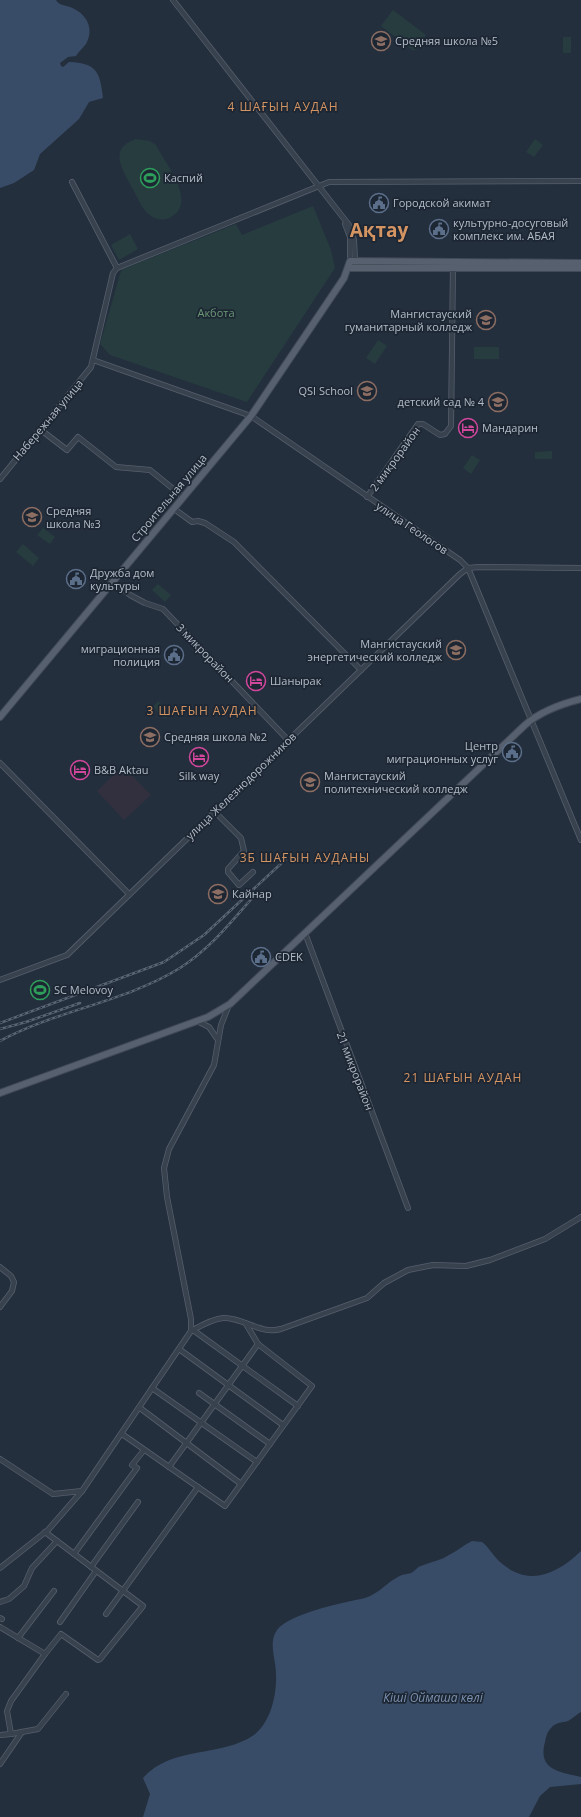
<svg xmlns="http://www.w3.org/2000/svg" width="581" height="1817" font-family="'Open Sans',sans-serif">
	<style>
		.medical { fill: #32303f }
		.green { fill: #263c3f }
		.water { fill: #394c67 }
		.lines { fill: none; stroke-linecap: round; stroke-linejoin: round }
		.minor-casing { stroke: #565f6c; stroke-width: 6 }
		.major-casing { stroke: #414a57; stroke-width: 8 }
		.minor { stroke: #38414e; stroke-width: 4.5 }
		.major { stroke: #56606e; stroke-width: 6 }
		.rail-casing { stroke: #5a6575; stroke-width: 2.5 }
		.rail { stroke: #1d2633; stroke-width: 1; stroke-dasharray: 3; stroke-linecap: butt }
		.labels { text-anchor: middle; stroke-width: 3.5; stroke-linejoin: round; paint-order: stroke }
		.poi-label { font-size: 11px; fill: #b4bcc9; stroke: #1d2633; text-anchor: start }
		.park-label { font-size: 11px; fill: #6b9a76; stroke: #1d2633 }
		.street-label { font-size: 11px; fill: #b4bcc9; stroke: #1d2633 }
		.neighbourhood-label { font-size: 12px; letter-spacing: 1px; fill: #d59563; stroke: #1d2633 }
		.water-label { font-size: 12px; font-style: italic; fill: #7c92b1; stroke: #1d2633 }
		.town-label { font-size: 19px; font-weight: bold; fill: #d59563; stroke: #1d2633 }
	</style>
	<rect width="100%" height="100%" fill="#242f3e"/>
	<!-- medical -->
	<path class="medical" d="M123 766 151 795 124 820 97 791Z"/>
	<!-- green -->
	<g class="green">
		<path d="M393 10 426 35 414 51 381 26Z"/>
		<rect x="563" y="37" width="8" height="16"/>
		<path d="M136 139 150 141 156 145C165 163 198 203 171 217 165 221 157 220 151 216 143 211 138 199 134 191 124 172 106 149 136 139Z"/>
		<path d="M535 139 543 145 534 157 526 152Z"/>
		<path d="M313 206 331 250 335 268 247 402 110 355 100 344 121 271 123 269 236 224 242 235Z"/>
		<path d="M130 234 138 249 119 260 111 245Z"/>
		<path d="M378 340 387 346 375 364 366 358Z"/>
		<rect x="474" y="347" width="25" height="12"/>
		<path d="M552 451V459H535V452Z"/>
		<path d="M472 455 480 460 471 474 463 468Z"/>
		<path d="M43 528 55 537 50 544 37 535Z"/>
		<path d="M23 544 39 558 33 566 16 552Z"/>
		<path d="M158 584 171 595 165 602 152 590Z"/>
		<path d="M158 701 171 713 165 719 153 707Z"/>
	</g>
	<!-- water -->
	<g class="water">
		<path d="M0 0H56C59 5 64 5 70 7 86 13 95 28 86 44 83 48 79 51 76 56L68 57 60 63 61 66 63 67 69 62C97 63 100 72 103 98L89 102 79 119 40 154 34 170 14 183 0 188Z"/>
		<path d="M472 1541 482 1542C489 1547 493 1556 500 1562 529 1588 557 1574 581 1551V1712C577 1714 572 1719 568 1721 561 1723 556 1722 551 1728 547 1732 546 1737 545 1742 537 1771 561 1772 581 1777V1784L550 1787 540 1796 529 1817H143L150 1794 143 1778C173 1745 220 1758 254 1735 271 1722 277 1694 276 1674 276 1659 268 1643 277 1630 289 1614 341 1603 361 1599 378 1596 387 1581 402 1575 405 1574 409 1574 411 1573 415 1571 417 1567 421 1566 430 1562 440 1561 449 1555 457 1551 464 1545 472 1541Z"/>
	</g>
	<g class="lines">
		<defs>
			<g id="minor">
				<path d="M173 0 349 225 354 240 355 261"/>
				<path d="M72 182 117 268"/>
				<path d="M345 224 350 237V261"/>
				<path d="M93 360 251 416 460 560 468 568 581 840"/>
				<path d="M41 430 67 450 78 437 116 467 150 470 182 496"/>
				<path d="M0 479 91 367 113 273 117 268 329 182 581 181"/>
				<path d="M367 497 418 424H423L440 435 445 434 451 426 453 265"/>
				<path d="M173 508 192 522 198 521 205 523 234 542 361 670"/>
				<path d="M112 581 130 595 145 603 163 609 288 740"/>
				<path d="M0 763 129 894"/>
				<path d="M214 811 241 838 244 851 228 869V872L239 885 253 872"/>
				<path d="M305 933 408 1208"/>
				<path d="M0 980 67 955 460 574 468 568 479 567 581 568"/>
				<path d="M197 1021 209 1027 218 1040"/>
				<path d="M0 1267 11 1276 14 1282 12 1291 0 1307"/>
				<path d="M193 1330 298 1406"/>
				<path d="M191 1331C200 1326 212 1319 223 1318 243 1317 260 1335 281 1329L367 1298 384 1283 408 1270 433 1265 466 1266 490 1260 545 1239 581 1217"/>
				<path d="M179 1349 283 1425"/>
				<path d="M152 1388 257 1462"/>
				<path d="M199 1393 270 1444"/>
				<path d="M140 1408 241 1484"/>
				<path d="M122 1434 225 1506 312 1386 258 1344 246 1324"/>
				<path d="M0 1459 53 1494 82 1491"/>
				<path d="M169 1467 258 1344"/>
				<path d="M45 1532 143 1606 100 1659 98 1660 61 1634 45 1654"/>
				<path d="M74 1554 137 1468 132 1465 144 1450"/>
				<path d="M91 1567 138 1502"/>
				<path d="M0 1568 48 1530 82 1491 191 1331V1319L167 1197 164 1168 169 1149 214 1065 221 1025 229 1005"/>
				<path d="M0 1602 9 1599 24 1586 32 1568 57 1541"/>
				<path d="M106 1614 198 1487"/>
				<path d="M0 1618 2 1619"/>
				<path d="M60 1622 96 1571"/>
				<path d="M0 1627 45 1654 11 1701 7 1711 11 1734 38 1729 66 1694"/>
				<path d="M18 1638 54 1591"/>
				<path d="M0 1735 11 1734"/>
				<path d="M0 1764 22 1732"/>
			</g>
			<g id="major">
				<path d="M349 268H581"/>
				<path d="M0 717 251 416 344 278 350 261 581 263"/>
				<path d="M0 1093 208 1017 230 1004 525 725C541 711 561 704 581 699"/>
			</g>
		</defs>
		<!-- minor casing -->
		<use href="#minor" class="minor-casing"/>
		<!-- major casing -->
		<use href="#major" class="major-casing"/>
		<!-- minor -->
		<use href="#minor" class="minor"/>
		<!-- major -->
		<use href="#major" class="major"/>
		<defs>
			<g id="rail">
				<path d="M0 1023 164 962 204 935 286 859"/>
				<path d="M0 1029 26 1022 80 1003"/>
				<path d="M0 1041C57 1010 125 1002 180 968 210 949 231 922 254 896"/>
			</g>
		</defs>
		<!-- rail casing -->
		<use href="#rail" class="rail-casing"/>
		<!-- rail -->
		<use href="#rail" class="rail"/>
	</g>
	<!-- icons -->
	<defs>
		<symbol id="school-ring" viewBox="-11 -11 22 22"><circle r="9.5" fill="#1d2633" stroke="#8d6e63" stroke-width="1.5"/><path d="M0-5L7-2L0 1L-7-2ZM-4 1L0 2.5L4 1V4Q0 6-4 4Z" fill="#8d6e63"/></symbol>
		<symbol id="stadium-ring" viewBox="-11 -11 22 22"><circle r="9.5" fill="#1d2633" stroke="#2e9e5b" stroke-width="1.5"/><path d="M0-5a6.5 5 0 1 0 0 10a6.5 5 0 1 0 0-10ZM-3.5-1.8h7v3.6h-7Z" fill="#2e9e5b"/></symbol>
		<symbol id="civic-ring" viewBox="-11 -11 22 22"><circle r="9.5" fill="#1d2633" stroke="#5c6f8a" stroke-width="1.5"/><path d="M-.6-6.5H3V-4.5H.6V-3L4-1V1h2V6H-6V1h2V-1L-.6-3ZM-1.2 2.5V6h2.4V2.5Z" fill="#5c6f8a"/></symbol>
		<symbol id="university-ring" viewBox="-11 -11 22 22"><circle r="9.5" fill="#1d2633" stroke="#8d6e63" stroke-width="1.5"/><path d="M0-5L7-2L0 1L-7-2ZM-4 1L0 2.5L4 1V4Q0 6-4 4Z" fill="#8d6e63"/></symbol>
		<symbol id="hotel-ring" viewBox="-11 -11 22 22"><circle r="9.5" fill="#1d2633" stroke="#d1479c" stroke-width="1.5"/><path d="M-6-4.5h1.5V1H6V5H4.5V3h-9V5H-6ZM-4 0a1.8 1.8 0 1 1 3.6 0ZM.5 0V-2.5h3Q6-2.5 6 0Z" fill="#d1479c"/></symbol>
	</defs>
	<g fill-rule="evenodd">
		<use href="#school-ring" x="370" y="30" width="22" height="22"/>
		<use href="#stadium-ring" x="139" y="167" width="22" height="22"/>
		<use href="#civic-ring" x="368" y="192" width="22" height="22"/>
		<use href="#civic-ring" x="428" y="218" width="22" height="22"/>
		<use href="#university-ring" x="475" y="309" width="22" height="22"/>
		<use href="#school-ring" x="356" y="380" width="22" height="22"/>
		<use href="#school-ring" x="487" y="391" width="22" height="22"/>
		<use href="#hotel-ring" x="457" y="417" width="22" height="22"/>
		<use href="#school-ring" x="21" y="506" width="22" height="22"/>
		<use href="#civic-ring" x="65" y="568" width="22" height="22"/>
		<use href="#university-ring" x="445" y="639" width="22" height="22"/>
		<use href="#civic-ring" x="163" y="644" width="22" height="22"/>
		<use href="#hotel-ring" x="245" y="670" width="22" height="22"/>
		<use href="#school-ring" x="139" y="726" width="22" height="22"/>
		<use href="#civic-ring" x="501" y="741" width="22" height="22"/>
		<use href="#hotel-ring" x="188" y="746" width="22" height="22"/>
		<use href="#hotel-ring" x="69" y="759" width="22" height="22"/>
		<use href="#university-ring" x="299" y="771" width="22" height="22"/>
		<use href="#university-ring" x="207" y="883" width="22" height="22"/>
		<use href="#civic-ring" x="250" y="946" width="22" height="22"/>
		<use href="#stadium-ring" x="29" y="979" width="22" height="22"/>
	</g>
	<g class="labels">
		<!-- poi labels -->
		<g class="poi-label">
			<text x="395" y="45">Средняя школа №5</text>
			<text x="164" y="182">Каспий</text>
			<text x="393" y="207">Городской акимат</text>
			<text x="453" y="227">культурно-досуговый<tspan x="453" dy="13">комплекс им. АБАЯ</tspan></text>
			<text x="472" y="318" text-anchor="end">Мангистауский<tspan x="472" dy="13">гуманитарный колледж</tspan></text>
			<text x="353" y="395" text-anchor="end">QSI School</text>
			<text x="484" y="406" text-anchor="end">детский сад № 4</text>
			<text x="482" y="432">Мандарин</text>
			<text x="46" y="515">Средняя<tspan x="46" dy="13">школа №3</tspan></text>
			<text x="90" y="577">Дружба дом<tspan x="90" dy="13">культуры</tspan></text>
			<text x="442" y="648" text-anchor="end">Мангистауский<tspan x="442" dy="13">энергетический колледж</tspan></text>
			<text x="160" y="653" text-anchor="end">миграционная<tspan x="160" dy="13">полиция</tspan></text>
			<text x="270" y="685">Шанырак</text>
			<text x="164" y="741">Средняя школа №2</text>
			<text x="498" y="750" text-anchor="end">Центр<tspan x="498" dy="13">миграционных услуг</tspan></text>
			<text x="94" y="774">B&amp;B Aktau</text>
			<text x="199" y="780" text-anchor="middle">Silk way</text>
			<text x="324" y="780">Мангистауский<tspan x="324" dy="13">политехнический колледж</tspan></text>
			<text x="232" y="898">Кайнар</text>
			<text x="275" y="961">CDEK</text>
			<text x="54" y="994">SC Melovoy</text>
		</g>
		<!-- park labels -->
		<g class="park-label">
			<text x="216" y="317">Акбота</text>
		</g>
		<!-- street labels -->
		<g class="street-label">
			<text transform="translate(48 420) rotate(-50)" y="4">Набережная улица</text>
			<text transform="translate(395 459) rotate(-54)" y="4">2 микрорайон</text>
			<text transform="translate(169 498) rotate(-50)" y="4">Строительная улица</text>
			<text transform="translate(412 528) rotate(34)" y="4">улица Геологов</text>
			<text transform="translate(205 653) rotate(46)" y="4">3 микрорайон</text>
			<text transform="translate(241 786) rotate(-44)" y="4">улица Железнодорожников</text>
			<text transform="translate(355 1071) rotate(69)" y="4">21 микрорайон</text>
		</g>
		<!-- neighbourhood labels -->
		<g class="neighbourhood-label">
			<text x="283" y="111">4 ШАҒЫН АУДАН</text>
			<text x="202" y="715">3 ШАҒЫН АУДАН</text>
			<text x="305" y="862">3Б ШАҒЫН АУДАНЫ</text>
			<text x="463" y="1082">21 ШАҒЫН АУДАН</text>
		</g>
		<!-- water labels -->
		<g class="water-label">
			<text x="433" y="1702">Кіші Оймаша көлi</text>
		</g>
		<!-- town labels -->
		<g class="town-label">
			<text x="379" y="237">Ақтау</text>
		</g>
	</g>
</svg>
